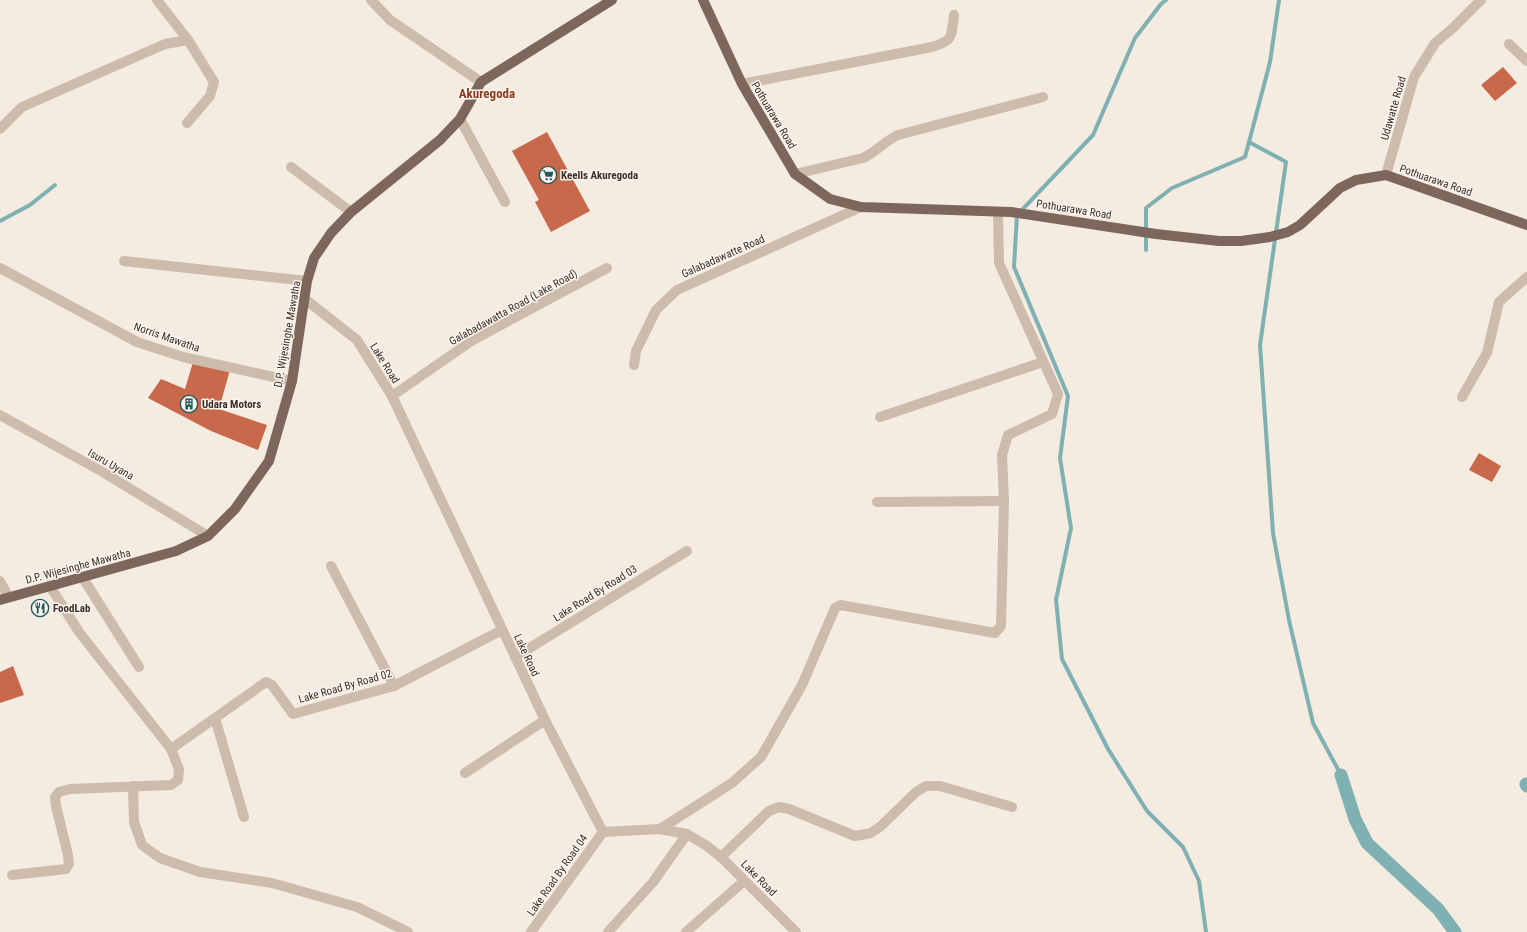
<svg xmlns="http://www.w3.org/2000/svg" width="1527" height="932" font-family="'Roboto Condensed',sans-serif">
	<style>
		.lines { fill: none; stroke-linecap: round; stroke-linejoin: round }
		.stream { stroke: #7fb0b2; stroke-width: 4 }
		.canal { stroke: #7fb0b2; stroke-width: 13 }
		.building { fill: #c8694b }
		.minor { stroke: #cdbbac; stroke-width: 10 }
		.tertiary { stroke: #cdbbac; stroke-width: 10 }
		.primary { stroke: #7d675c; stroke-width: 10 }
		.labels { text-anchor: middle; stroke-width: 3; stroke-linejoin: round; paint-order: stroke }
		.street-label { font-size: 11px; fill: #3b302b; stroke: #fbf5ee }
		.poi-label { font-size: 11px; font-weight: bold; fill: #3b302b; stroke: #fbf5ee; text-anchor: start }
		.quarter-label { font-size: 13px; font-weight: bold; fill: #8c3b22; stroke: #fbf5ee }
	</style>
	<rect width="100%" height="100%" fill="#f4ebe1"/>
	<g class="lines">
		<!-- stream -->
		<g class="stream">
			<path d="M1166 0 1161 4 1135 38 1093 135 1017 215 1014 267 1068 396 1060 458 1071 528 1056 600 1062 659 1108 749 1147 811 1183 847 1199 881 1206 932"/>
			<path d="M1279 0 1270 62 1249 142 1286 162 1260 345 1273 533 1289 620 1313 723 1341 775"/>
			<path d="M0 221 30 205 55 185"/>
			<path d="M1146 250V208L1172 188 1245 157 1249 142"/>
		</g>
		<!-- canal -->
		<g class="canal">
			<path d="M1341 775 1355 819 1367 843 1438 909 1455 932"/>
			<path d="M1526 784 1527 786"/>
		</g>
	</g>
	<!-- building -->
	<g class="building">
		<path d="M1503 67 1517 83 1495 101 1481 85Z"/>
		<path d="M547 132 590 211 551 232 535 202 539 200 512 151Z"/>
		<path d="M193 362 230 370 219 409 267 425 258 450 211 431 148 398 161 379 185 389Z"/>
		<path d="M1479 453 1501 466 1492 482 1469 470Z"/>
		<path d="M13 666 24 695 0 703V672Z"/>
	</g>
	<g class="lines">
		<!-- minor -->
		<g class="minor">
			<path d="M157 0 188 40"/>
			<path d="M1509 44 1527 61"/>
			<path d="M742 84 932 47C954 40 951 37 954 15"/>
			<path d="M460 119 505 202"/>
			<path d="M0 129 22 107 165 44 188 40 214 82 210 96 187 123"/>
			<path d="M291 167 351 212"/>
			<path d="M795 174 863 158C876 152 885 141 898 135L1043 97"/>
			<path d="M1386 175 1414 77 1435 43 1453 28 1481 0"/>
			<path d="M124 261 307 281"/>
			<path d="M0 268 137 342 183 357 292 381"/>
			<path d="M305 299 357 340 392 396 545 720 603 832 660 829 687 834 707 846 721 857 796 932"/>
			<path d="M634 365 636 351 656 310 677 290 861 207"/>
			<path d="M392 396 473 340 607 268"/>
			<path d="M1462 397 1487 353 1499 302 1527 277"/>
			<path d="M0 415 101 471 208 536"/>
			<path d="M880 417 1043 362"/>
			<path d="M877 502 1004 501"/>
			<path d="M331 566 394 686"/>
			<path d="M83 578 139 667"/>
			<path d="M0 581 8 596"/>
			<path d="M515 657 687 551"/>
			<path d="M215 718 244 817"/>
			<path d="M171 749 266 682 272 685 293 714 394 686 502 630"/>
			<path d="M465 773 545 720"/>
			<path d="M133 786 134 822 142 845 160 858 200 872 272 883 357 907 408 932"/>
			<path d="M660 829 732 783 761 757 802 685 835 608 841 605 995 633 1001 626 1004 501 1002 455 1008 435 1052 414 1058 394 999 263 998 212"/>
			<path d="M721 857 769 811 779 807 789 809 855 836 871 833 881 826 916 792 926 786H940L1012 807"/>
			<path d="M12 875 66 869 69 864 68 855 56 806 55 797 59 792 70 789 171 785 178 780 179 769 171 749 79 632 50 586"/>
			<path d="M531 932 603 832"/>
			<path d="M608 932 653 882 687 834"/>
			<path d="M686 932 744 881"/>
		</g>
		<!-- tertiary -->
		<path class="tertiary" d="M371 0 390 20 481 82"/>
		<!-- primary -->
		<g class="primary">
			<path d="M703 0 742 84 795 174 830 199 861 207 1011 212 1156 234 1219 241H1241L1270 237 1288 232 1300 225 1340 188 1356 180 1386 175 1527 225"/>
			<path d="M0 600 176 551 208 536 235 509 269 461 292 381 307 281 314 258 331 233 351 212 440 140 460 119 481 82 612 0"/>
		</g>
	</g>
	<!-- icons -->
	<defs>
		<symbol id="supermarket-ring" viewBox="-11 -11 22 22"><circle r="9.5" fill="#fbf5ee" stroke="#1f5a5e" stroke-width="1.5"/><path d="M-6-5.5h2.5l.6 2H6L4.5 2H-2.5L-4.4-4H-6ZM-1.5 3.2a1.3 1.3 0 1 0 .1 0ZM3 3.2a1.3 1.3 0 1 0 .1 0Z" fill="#1f5a5e"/></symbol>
		<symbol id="building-ring" viewBox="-11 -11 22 22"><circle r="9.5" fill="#fbf5ee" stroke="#1f5a5e" stroke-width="1.5"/><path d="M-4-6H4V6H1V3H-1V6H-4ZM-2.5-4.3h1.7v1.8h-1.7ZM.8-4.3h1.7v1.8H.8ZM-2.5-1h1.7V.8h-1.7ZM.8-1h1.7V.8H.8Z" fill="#1f5a5e"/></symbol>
		<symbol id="restaurant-ring" viewBox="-11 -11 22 22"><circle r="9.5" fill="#fbf5ee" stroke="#1f5a5e" stroke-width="1.5"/><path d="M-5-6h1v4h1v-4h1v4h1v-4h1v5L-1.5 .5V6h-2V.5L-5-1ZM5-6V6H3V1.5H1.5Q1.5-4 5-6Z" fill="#1f5a5e"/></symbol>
	</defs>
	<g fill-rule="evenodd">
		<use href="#supermarket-ring" x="538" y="165" width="20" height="20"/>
		<use href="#building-ring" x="179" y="394" width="20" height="20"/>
		<use href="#restaurant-ring" x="30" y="598" width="20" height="20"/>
	</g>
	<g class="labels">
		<!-- street labels -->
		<g class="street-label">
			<text transform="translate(1393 108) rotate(-74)" y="4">Udawatte Road</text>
			<text transform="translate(774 115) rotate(59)" y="4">Pothuarawa Road</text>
			<text transform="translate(1436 180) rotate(19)" y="4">Pothuarawa Road</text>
			<text transform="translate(1074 209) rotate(9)" y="4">Pothuarawa Road</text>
			<text transform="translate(723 256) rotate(-24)" y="4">Galabadawatte Road</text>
			<text transform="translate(513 307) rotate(-29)" y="4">Galabadawatta Road (Lake Road)</text>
			<text transform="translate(287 334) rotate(-80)" y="4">D.P. Wijesinghe Mawatha</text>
			<text transform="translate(167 337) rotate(19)" y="4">Norris Mawatha</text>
			<text transform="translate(385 363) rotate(58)" y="4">Lake Road</text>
			<text transform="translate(111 464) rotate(30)" y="4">Isuru Uyana</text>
			<text transform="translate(78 566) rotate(-15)" y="4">D.P. Wijesinghe Mawatha</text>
			<text transform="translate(595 593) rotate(-32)" y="4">Lake Road By Road 03</text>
			<text transform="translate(527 655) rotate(65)" y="4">Lake Road</text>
			<text transform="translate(345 686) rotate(-16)" y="4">Lake Road By Road 02</text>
			<text transform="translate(557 875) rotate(-55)" y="4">Lake Road By Road 04</text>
			<text transform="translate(759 878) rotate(45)" y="4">Lake Road</text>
		</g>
		<!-- poi labels -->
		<g class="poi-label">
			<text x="561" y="179">Keells Akuregoda</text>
			<text x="202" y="408">Udara Motors</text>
			<text x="53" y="612">FoodLab</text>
		</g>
		<!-- quarter labels -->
		<g class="quarter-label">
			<text x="487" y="98">Akuregoda</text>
		</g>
	</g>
</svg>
